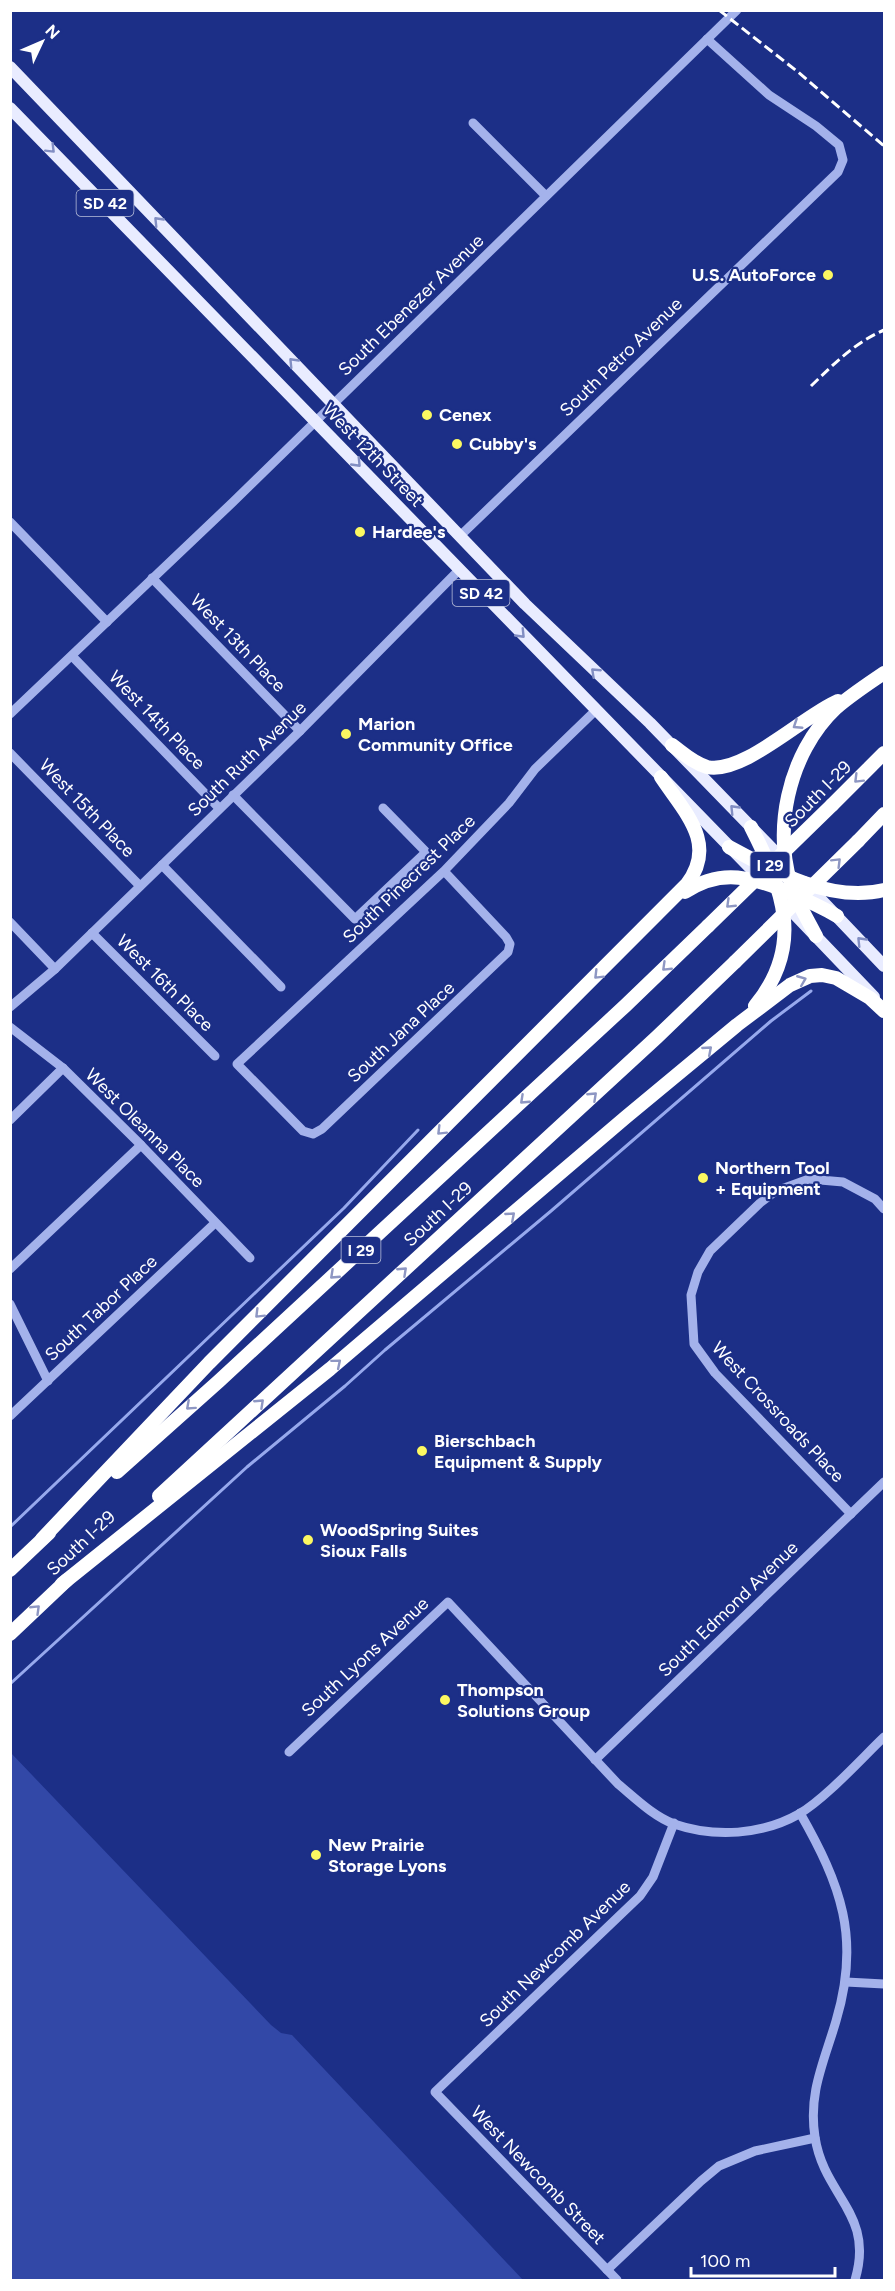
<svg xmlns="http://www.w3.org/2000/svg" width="895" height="2291" font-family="Figtree,sans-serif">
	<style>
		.green { fill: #3248a7 }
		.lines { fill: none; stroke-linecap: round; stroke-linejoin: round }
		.stream { stroke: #97a9ed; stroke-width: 3 }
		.minor { stroke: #a4b2eb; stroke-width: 9 }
		.major { stroke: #e9ecff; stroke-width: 12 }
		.highway { stroke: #fff; stroke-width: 14 }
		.rail { stroke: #fff; stroke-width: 3; stroke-dasharray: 10 4.5; stroke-linecap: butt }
		.highway-bridge { stroke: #fff; stroke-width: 14 }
		.oneway { stroke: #828ec3 }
		.oneway2 { stroke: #8e97c3 }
		.poi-dot { fill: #fcf861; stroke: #1c2f87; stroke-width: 2 }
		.labels { text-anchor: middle; stroke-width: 4.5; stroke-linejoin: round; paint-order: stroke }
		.shield { fill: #1c2f87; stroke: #bbc1db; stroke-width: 1.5 }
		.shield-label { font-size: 16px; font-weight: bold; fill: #fff }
		.poi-label { font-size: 18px; font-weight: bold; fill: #fff; stroke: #1c2f87; text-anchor: start }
		.street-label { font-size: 18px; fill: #fff; stroke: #1c2f87 }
	</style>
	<rect width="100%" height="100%" fill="#1c2f87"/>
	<!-- green -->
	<path class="green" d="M11 1753 271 2025 281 2033 292 2035 523 2280H11Z"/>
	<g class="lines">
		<!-- stream -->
		<g class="stream">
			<path d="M10 1527 344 1208 418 1130"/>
			<path d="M10 1684 247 1467 345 1386 385 1350 551 1211 771 1021 811 991"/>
		</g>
		<!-- minor -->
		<g class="minor">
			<path d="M473 123 546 196"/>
			<path d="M10 522 107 622"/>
			<path d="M460 536 838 172 843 160 839 145 816 126 769 95 707 39"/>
			<path d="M152 578 300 731"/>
			<path d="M72 656 219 808"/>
			<path d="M10 714 233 502 737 10"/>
			<path d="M10 753 140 886"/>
			<path d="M233 795 355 919 426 852 383 808"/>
			<path d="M162 865 281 987"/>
			<path d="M444 871 506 937 510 944 508 952 322 1129 313 1134 303 1131 237 1064 444 871 509 803 535 769 596 710"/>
			<path d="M10 922 55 969"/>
			<path d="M92 933 215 1056"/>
			<path d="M10 1007 55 969 300 731 459 570"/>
			<path d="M10 1027 63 1068 141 1145 250 1258"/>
			<path d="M10 1120 63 1068"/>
			<path d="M10 1269 141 1145"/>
			<path d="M10 1304 48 1381"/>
			<path d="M10 1416 215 1223"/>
			<path d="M851 1514 715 1373 694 1344 691 1295 698 1272 710 1251 760 1203 776 1191 809 1179 843 1182 875 1199 884 1209"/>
			<path d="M289 1752 448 1602 618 1784C635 1798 653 1816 674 1824 715 1838 762 1835 799 1814 826 1798 861 1759 884 1737"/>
			<path d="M595 1760 884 1482"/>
			<path d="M800 1813C841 1885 861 1938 836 2021 824 2062 808 2093 815 2137 824 2197 875 2213 855 2280"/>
			<path d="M846 1982 884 1984"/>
			<path d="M607 2270 701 2181 719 2166 755 2151 815 2138"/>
			<path d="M617 2280 435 2092 640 1896 653 1877 674 1823"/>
		</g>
		<!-- major -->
		<g class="major">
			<path d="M10 67 525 604 650 723 786 863"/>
			<path d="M10 108C262 365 512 624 764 882"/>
			<path d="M804 882 884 966"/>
			<path d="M784 903 874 997"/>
		</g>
		<!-- highway -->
		<g class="highway">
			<path d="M672 745C683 753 693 763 707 767 743 775 803 716 838 701"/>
			<path d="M832 805 884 753"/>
			<path d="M751 827C783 890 805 945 755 1006"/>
			<path d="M858 841 884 814"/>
			<path d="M729 847C775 872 831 903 884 890"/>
			<path d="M685 892C717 871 744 875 778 888 801 898 815 903 837 916"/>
			<path d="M816 936C809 922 801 909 795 895 770 835 788 753 836 708 851 695 868 684 884 673"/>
			<path d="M117 1472 219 1381 625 1006 708 926"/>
			<path d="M159 1496 657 1037 735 962"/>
			<path d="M42 1539 209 1363 687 884C718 843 684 812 661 777"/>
			<path d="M10 1570 49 1533"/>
			<path d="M62 1584 330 1369 626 1117 737 1025 790 985 810 976 822 975 836 978 870 998 884 1011"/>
			<path d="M10 1634 67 1580"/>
		</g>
		<!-- rail -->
		<g class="rail">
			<path d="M719 10 798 72 884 146"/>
			<path d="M811 386C834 364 854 343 884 330"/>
		</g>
		<!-- highway-bridge -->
		<g class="highway-bridge">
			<path d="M708 926 832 805"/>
			<path d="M735 962 858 841"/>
		</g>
	</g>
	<!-- one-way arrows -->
	<defs><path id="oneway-chevron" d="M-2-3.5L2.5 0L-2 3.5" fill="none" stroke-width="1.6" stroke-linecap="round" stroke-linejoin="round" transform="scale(1.5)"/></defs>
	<g class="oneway">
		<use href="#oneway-chevron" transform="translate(51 149) rotate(45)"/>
		<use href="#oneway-chevron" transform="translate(158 221) rotate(-134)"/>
		<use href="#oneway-chevron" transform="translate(293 362) rotate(-134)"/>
		<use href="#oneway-chevron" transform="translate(357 463) rotate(46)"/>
		<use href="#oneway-chevron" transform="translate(521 634) rotate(46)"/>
		<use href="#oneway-chevron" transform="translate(595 672) rotate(-137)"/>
		<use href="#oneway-chevron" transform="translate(734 809) rotate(-134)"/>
		<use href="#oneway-chevron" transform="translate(861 941) rotate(-134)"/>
	</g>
	<g class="oneway2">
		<use href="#oneway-chevron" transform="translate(797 725) rotate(147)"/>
		<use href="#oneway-chevron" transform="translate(858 779) rotate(135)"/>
		<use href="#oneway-chevron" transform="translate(837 862) rotate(-45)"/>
		<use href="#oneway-chevron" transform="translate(730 904) rotate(136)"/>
		<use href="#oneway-chevron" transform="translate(666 967) rotate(136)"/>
		<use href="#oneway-chevron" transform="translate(598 975) rotate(135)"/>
		<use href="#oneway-chevron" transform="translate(802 980) rotate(-22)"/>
		<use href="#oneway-chevron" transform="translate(708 1050) rotate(-41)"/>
		<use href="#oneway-chevron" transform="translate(593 1096) rotate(-43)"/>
		<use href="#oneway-chevron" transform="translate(524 1100) rotate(137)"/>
		<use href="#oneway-chevron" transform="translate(441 1131) rotate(135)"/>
		<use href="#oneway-chevron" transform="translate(511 1216) rotate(-41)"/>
		<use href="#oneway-chevron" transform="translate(403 1271) rotate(-43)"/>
		<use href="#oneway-chevron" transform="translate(334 1275) rotate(137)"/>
		<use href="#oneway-chevron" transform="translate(259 1314) rotate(135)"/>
		<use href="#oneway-chevron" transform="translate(337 1363) rotate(-40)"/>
		<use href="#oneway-chevron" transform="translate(260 1403) rotate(-43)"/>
		<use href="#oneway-chevron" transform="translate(190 1406) rotate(138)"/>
		<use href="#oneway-chevron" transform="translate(36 1609) rotate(-44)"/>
	</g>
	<!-- markers -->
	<g class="poi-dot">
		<circle cx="828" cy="275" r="6"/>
		<circle cx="427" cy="415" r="6"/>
		<circle cx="457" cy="444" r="6"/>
		<circle cx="360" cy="532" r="6"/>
		<circle cx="346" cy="734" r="6"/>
		<circle cx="703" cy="1178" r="6"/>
		<circle cx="422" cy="1451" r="6"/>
		<circle cx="308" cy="1540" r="6"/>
		<circle cx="445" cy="1700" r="6"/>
		<circle cx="316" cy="1855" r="6"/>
	</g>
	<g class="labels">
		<!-- shield labels -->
		<g class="shield">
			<rect x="76.5" y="190" width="57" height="26" rx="4.5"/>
			<rect x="452.5" y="580" width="57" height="26" rx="4.5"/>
			<rect x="750.5" y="852" width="39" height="26" rx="4.5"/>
			<rect x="341.5" y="1237" width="39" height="26" rx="4.5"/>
		</g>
		<g class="shield-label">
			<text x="105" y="209">SD 42</text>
			<text x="481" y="599">SD 42</text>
			<text x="770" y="871">I 29</text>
			<text x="361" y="1256">I 29</text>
		</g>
		<!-- poi labels -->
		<g class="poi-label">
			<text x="816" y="281" text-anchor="end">U.S. AutoForce</text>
			<text x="439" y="421">Cenex</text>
			<text x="469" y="450">Cubby's</text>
			<text x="372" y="538">Hardee's</text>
			<text x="358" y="730">Marion<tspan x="358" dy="21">Community Office</tspan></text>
			<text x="715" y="1174">Northern Tool<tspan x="715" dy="21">+ Equipment</tspan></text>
			<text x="434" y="1447">Bierschbach<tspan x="434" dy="21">Equipment &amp; Supply</tspan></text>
			<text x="320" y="1536">WoodSpring Suites<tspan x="320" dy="21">Sioux Falls</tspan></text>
			<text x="457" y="1696">Thompson<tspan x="457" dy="21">Solutions Group</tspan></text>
			<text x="328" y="1851">New Prairie<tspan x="328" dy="21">Storage Lyons</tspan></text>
		</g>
		<!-- street labels -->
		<g class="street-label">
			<text transform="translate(411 305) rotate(-44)" y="6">South Ebenezer Avenue</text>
			<text transform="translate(621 357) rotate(-44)" y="6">South Petro Avenue</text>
			<text transform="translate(373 455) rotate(46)" y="6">West 12th Street</text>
			<text transform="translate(238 643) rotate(46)" y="6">West 13th Place</text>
			<text transform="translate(157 720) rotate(46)" y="6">West 14th Place</text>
			<text transform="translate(247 759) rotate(-44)" y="6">South Ruth Avenue</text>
			<text transform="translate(818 794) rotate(-45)" y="6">South I-29</text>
			<text transform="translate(87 808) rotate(46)" y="6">West 15th Place</text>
			<text transform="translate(409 879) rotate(-44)" y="6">South Pinecrest Place</text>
			<text transform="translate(165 983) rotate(45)" y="6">West 16th Place</text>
			<text transform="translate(401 1032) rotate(-43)" y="6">South Jana Place</text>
			<text transform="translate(145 1128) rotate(45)" y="6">West Oleanna Place</text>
			<text transform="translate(438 1214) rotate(-43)" y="6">South I-29</text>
			<text transform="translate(101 1308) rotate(-43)" y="6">South Tabor Place</text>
			<text transform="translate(778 1412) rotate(47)" y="6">West Crossroads Place</text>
			<text transform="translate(81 1543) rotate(-43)" y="6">South I-29</text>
			<text transform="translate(728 1609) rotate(-44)" y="6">South Edmond Avenue</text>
			<text transform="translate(365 1657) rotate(-43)" y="6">South Lyons Avenue</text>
			<text transform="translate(555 1954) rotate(-44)" y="6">South Newcomb Avenue</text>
			<text transform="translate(538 2175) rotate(46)" y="6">West Newcomb Street</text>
		</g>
	</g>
	<!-- border -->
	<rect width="895" height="2291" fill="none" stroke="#ffffff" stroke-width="24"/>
	<!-- north arrow -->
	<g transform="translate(42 42) rotate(46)" stroke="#1c2f87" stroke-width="4.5" paint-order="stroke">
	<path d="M0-4.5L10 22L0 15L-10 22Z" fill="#ffffff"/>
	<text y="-9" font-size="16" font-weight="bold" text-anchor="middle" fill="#ffffff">N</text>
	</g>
	<!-- scale -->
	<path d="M691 2267v9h144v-9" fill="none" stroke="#ffffff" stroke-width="3"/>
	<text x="700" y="2267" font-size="18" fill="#ffffff" stroke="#1c2f87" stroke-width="4.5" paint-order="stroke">100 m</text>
</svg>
